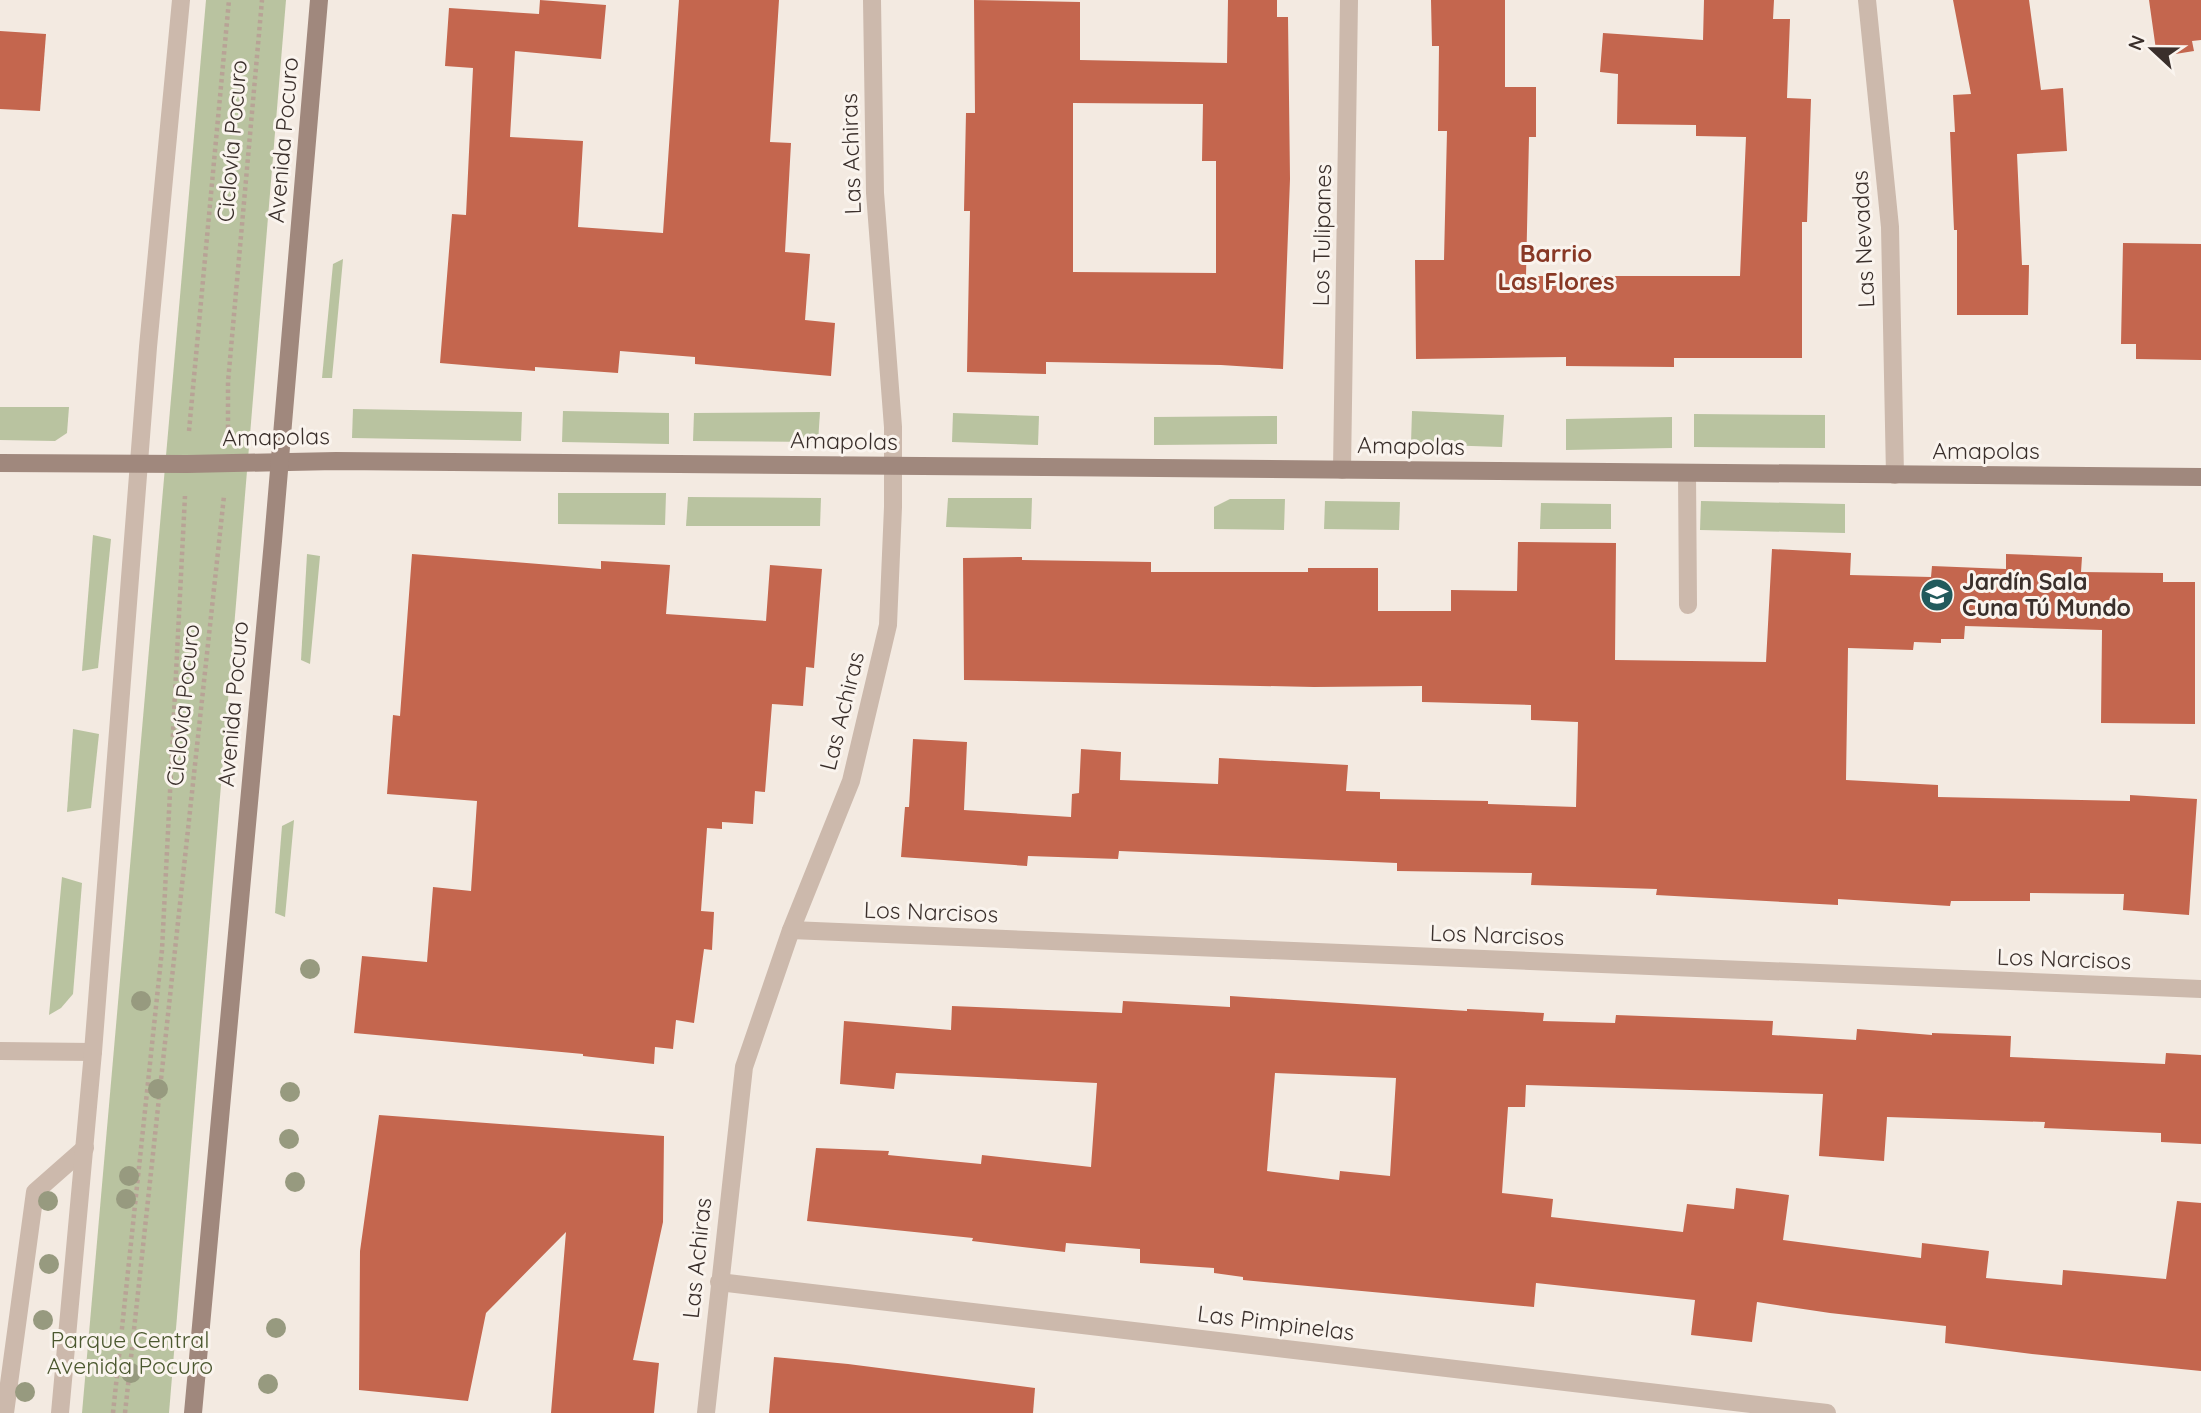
<svg xmlns="http://www.w3.org/2000/svg" width="2201" height="1413" font-family="Quicksand,sans-serif">
	<style>
		.green { fill: #b9c3a0 }
		.building { fill: #c4664e; fill-rule: evenodd }
		.lines { fill: none; stroke-linecap: round; stroke-linejoin: round }
		.path { stroke: #b8a396; stroke-width: 4.5; stroke-dasharray: 3.5 3.5; stroke-linecap: butt }
		.lane { stroke: #ccb9ac; stroke-width: 18 }
		.street { stroke: #ccb9ac; stroke-width: 18 }
		.secondary { stroke: #a0887d; stroke-width: 18 }
		.tree { fill: #979a7f }
		.labels { text-anchor: middle; stroke-width: 6; stroke-linejoin: round; paint-order: stroke }
		.street-label { font-size: 23px; fill: #3a2f2b; stroke: #faf4ee }
		.poi-label { font-size: 23px; font-weight: bold; fill: #3a2f2b; stroke: #faf4ee; text-anchor: start }
		.park-label { font-size: 23px; fill: #4b582f; stroke: #faf4ee }
		.neighbourhood-label { font-size: 24px; font-weight: bold; fill: #883825; stroke: #faf4ee }
	</style>
	<rect width="100%" height="100%" fill="#f3eae1"/>
	<!-- green -->
	<g class="green">
		<path d="M206 0H286L169 1413H82Z"/>
		<path d="M343 259 332 378H322L333 264Z"/>
		<path d="M0 407H69L67 433 55 441 0 440Z"/>
		<path d="M353 409 522 412 521 441 352 438Z"/>
		<path d="M563 411 669 413V444L562 442Z"/>
		<path d="M1412 411 1504 415 1502 447 1411 444Z"/>
		<path d="M820 412 818 442 693 441 694 413Z"/>
		<path d="M953 413 1039 416 1038 445 952 442Z"/>
		<path d="M1694 414 1825 415V448L1694 447Z"/>
		<path d="M1277 416V444L1154 445V417Z"/>
		<path d="M1672 417V448L1566 450V419Z"/>
		<path d="M558 493H666L665 525 558 524Z"/>
		<path d="M688 497 821 498 820 526H686Z"/>
		<path d="M948 498H1032L1031 529 946 527Z"/>
		<path d="M1230 499H1285L1284 530 1214 529V507Z"/>
		<path d="M1325 501 1400 502 1399 530 1324 529Z"/>
		<path d="M1701 501 1845 504V533L1700 530Z"/>
		<path d="M1541 503 1611 504V529H1540Z"/>
		<path d="M93 535 111 539 98 668 82 671Z"/>
		<path d="M307 554 320 556 310 664 301 660Z"/>
		<path d="M73 729 99 734 91 808 67 812Z"/>
		<path d="M294 820 285 917 275 913 282 826Z"/>
		<path d="M62 877 82 883 73 994 61 1008 49 1015Z"/>
	</g>
	<!-- building -->
	<g class="building">
		<path d="M540 0 606 5 601 59 515 51 510 137 583 141 578 227 663 233 679 0H779L770 142 791 143 785 252 810 254 805 320 835 323 831 376 695 364V357L620 351 618 373 535 367V371L440 363 452 214 466 215 473 68 445 66 449 8 539 14Z"/>
		<path d="M974 0 1080 2V60L1227 63 1228 0H1277V17H1288L1290 179 1283 369 1221 365 1046 362V374L967 372 970 211H964L965 161 966 113H975ZM1073 103 1203 104 1202 161H1216V273L1073 272Z"/>
		<path d="M1431 0H1505V87H1536V137H1529L1526 276H1740L1746 137 1696 136V125L1617 124 1618 74 1600 72 1603 33 1703 40 1704 0H1774L1773 19H1790L1787 98 1811 99 1807 222H1802V358H1674V367L1566 366V357L1416 359 1415 260H1444L1447 131H1438L1439 46H1432Z"/>
		<path d="M1953 0H2029L2041 90 2063 88 2067 151 2017 154 2022 265H2029L2028 315H1957V230H1954L1950 132H1955L1953 95 1971 94Z"/>
		<path d="M2149 0H2201V40L2192 41 2194 51 2157 57Z"/>
		<path d="M0 31 46 34 40 111 0 109Z"/>
		<path d="M2123 243 2201 244V360L2136 359V344H2121Z"/>
		<path d="M1518 542 1616 543 1615 660 1766 662 1772 549 1851 553 1850 575 1931 577 1932 566 2006 569V554L2082 557 2081 572 2163 573V582H2195V724L2101 723 2102 630 1965 626 1964 639H1941V643L1914 642 1913 650 1848 648 1846 780 1938 785V797L2130 801V795L2197 799 2189 915 2123 910 2124 894 2030 893V901H1951L1950 906 1838 899V905L1656 895 1657 889 1531 885 1532 873 1397 871V863L1119 851 1118 859 1028 856 1027 866 901 857 905 807H909L913 739 967 742 964 810 1071 817 1072 794 1079 793 1081 749 1121 752 1120 780 1218 784 1219 758 1348 765 1346 791 1380 792V799L1488 801V804L1576 807 1578 722 1531 720V705L1422 702V686L1314 687 964 680 963 558 1022 557V560L1151 562V572H1308V568H1378V611H1451V590L1517 591Z"/>
		<path d="M412 554 601 569V561L670 565 666 614 766 621 770 565 822 569 814 668 806 667 803 706 772 704 765 792 755 791 753 824 722 822V829L707 828 701 911 714 912 712 950 704 949 694 1023 676 1020 673 1049 655 1047 654 1064 583 1056V1054L354 1033 362 956 427 962 433 887 471 891 477 801 387 794 393 715 400 716Z"/>
		<path d="M1230 996 1467 1011V1009L1544 1013 1543 1021 1615 1023 1616 1015 1773 1021 1772 1035 1856 1040 1857 1029 1932 1035V1033L2011 1036 2010 1057 2165 1064 2166 1053 2201 1055V1144L2161 1142V1133L2044 1128 2045 1122 1887 1117 1884 1161 1819 1156 1823 1094 1526 1085 1525 1107H1508L1502 1193 1553 1199 1551 1217 1683 1232 1687 1204 1734 1209 1736 1188 1789 1195 1783 1240 1921 1258 1922 1243 1989 1251 1986 1278 2062 1285 2063 1270 2166 1279 2177 1201 2201 1203V1371L2032 1354 1945 1343 1946 1326 1830 1313 1757 1302 1752 1342 1691 1335 1695 1300 1536 1283 1534 1307 1243 1280V1277L1214 1273V1268L1140 1263V1249L1066 1243 1065 1252 972 1241 973 1238 807 1221 816 1148 889 1151 888 1155 981 1164 982 1155 1091 1167 1097 1083 896 1073 894 1089 840 1084 844 1021 951 1030 952 1006 1122 1013 1123 1001 1230 1007ZM1275 1073 1396 1078 1390 1176 1340 1171 1339 1180 1267 1171Z"/>
		<path d="M379 1115 664 1136 663 1222 633 1360 659 1363 654 1413H551L566 1232 486 1313 468 1401 359 1390 360 1251Z"/>
		<path d="M774 1357 848 1364 1035 1388 1033 1413H769Z"/>
	</g>
	<g class="lines">
		<!-- path -->
		<g class="path">
			<path d="M228 428V382L262 0"/>
			<path d="M189 431 229 0"/>
			<path d="M113 1413 162 950 185 496"/>
			<path d="M125 1413 224 496"/>
		</g>
		<!-- lane -->
		<path class="lane" d="M5 1413 35 1192 85 1148"/>
		<!-- street -->
		<g class="street">
			<path d="M1867 0 1890 227 1895 475"/>
			<path d="M1342 470 1349 0"/>
			<path d="M1687 473 1688 605"/>
			<path d="M791 930 2201 989"/>
			<path d="M0 1051 93 1052"/>
			<path d="M719 1282 1827 1413"/>
			<path d="M60 1413 93 1052 148 347 181 0"/>
			<path d="M706 1413 744 1067 791 930 851 781 888 625 893 507V427L875 193 872 0"/>
		</g>
		<!-- secondary -->
		<g class="secondary">
			<path d="M0 463 187 464 336 461 2201 477"/>
			<path d="M193 1413 273 541 319 0"/>
		</g>
	</g>
	<!-- trees -->
	<g class="tree">
		<circle cx="310" cy="969" r="10"/>
		<circle cx="141" cy="1001" r="10"/>
		<circle cx="158" cy="1089" r="10"/>
		<circle cx="290" cy="1092" r="10"/>
		<circle cx="289" cy="1139" r="10"/>
		<circle cx="129" cy="1176" r="10"/>
		<circle cx="295" cy="1182" r="10"/>
		<circle cx="126" cy="1199" r="10"/>
		<circle cx="48" cy="1201" r="10"/>
		<circle cx="49" cy="1264" r="10"/>
		<circle cx="43" cy="1320" r="10"/>
		<circle cx="276" cy="1328" r="10"/>
		<circle cx="131" cy="1373" r="10"/>
		<circle cx="268" cy="1384" r="10"/>
		<circle cx="25" cy="1392" r="10"/>
	</g>
	<!-- icons -->
	<defs>
		<symbol id="school-disc" viewBox="-11 -11 22 22"><circle r="9.5" fill="#215a5c" stroke="#faf4ee"/><path d="M0-5L7-2L0 1L-7-2ZM-4 1L0 2.5L4 1V4Q0 6-4 4Z" fill="#fff"/></symbol>
	</defs>
	<g fill-rule="evenodd">
		<use href="#school-disc" x="1918" y="576" width="38" height="38"/>
	</g>
	<g class="labels">
		<!-- street labels -->
		<g class="street-label">
			<text transform="translate(283 140) rotate(-85)" y="8">Avenida Pocuro</text>
			<text transform="translate(232 141) rotate(-85)" y="8">Ciclovía Pocuro</text>
			<text transform="translate(851 154) rotate(-92)" y="8">Las Achiras</text>
			<text transform="translate(1322 235) rotate(-89)" y="8">Los Tulipanes</text>
			<text transform="translate(1863 239) rotate(-93)" y="8">Las Nevadas</text>
			<text transform="translate(276 437) rotate(-1)" y="8">Amapolas</text>
			<text transform="translate(844 441) rotate(1)" y="8">Amapolas</text>
			<text transform="translate(1411 446) rotate(1)" y="8">Amapolas</text>
			<text x="1986" y="459">Amapolas</text>
			<text transform="translate(233 704) rotate(-85)" y="8">Avenida Pocuro</text>
			<text transform="translate(183 705) rotate(-84)" y="8">Ciclovía Pocuro</text>
			<text transform="translate(842 711) rotate(-76)" y="8">Las Achiras</text>
			<text transform="translate(931 912) rotate(2)" y="8">Los Narcisos</text>
			<text transform="translate(1497 935) rotate(2)" y="8">Los Narcisos</text>
			<text transform="translate(2064 959) rotate(2)" y="8">Los Narcisos</text>
			<text transform="translate(697 1258) rotate(-84)" y="8">Las Achiras</text>
			<text transform="translate(1276 1323) rotate(7)" y="8">Las Pimpinelas</text>
		</g>
		<!-- poi labels -->
		<g class="poi-label">
			<text x="1962" y="590">Jardín Sala<tspan x="1962" dy="26">Cuna Tú Mundo</tspan></text>
		</g>
		<!-- park labels -->
		<g class="park-label">
			<text x="130" y="1348">Parque Central<tspan x="130" dy="26">Avenida Pocuro</tspan></text>
		</g>
		<!-- neighbourhood labels -->
		<g class="neighbourhood-label">
			<text x="1556" y="262">Barrio<tspan x="1556" dy="28">Las Flores</tspan></text>
		</g>
	</g>
	<!-- north arrow -->
	<g transform="translate(2152 49) rotate(292)" stroke="#faf4ee" stroke-width="5" paint-order="stroke">
	<path d="M0-5L12 26L0 18L-12 26Z" fill="#3a2f2b"/>
	<text y="-10" font-size="19" font-weight="bold" text-anchor="middle" fill="#3a2f2b">N</text>
	</g>
</svg>
